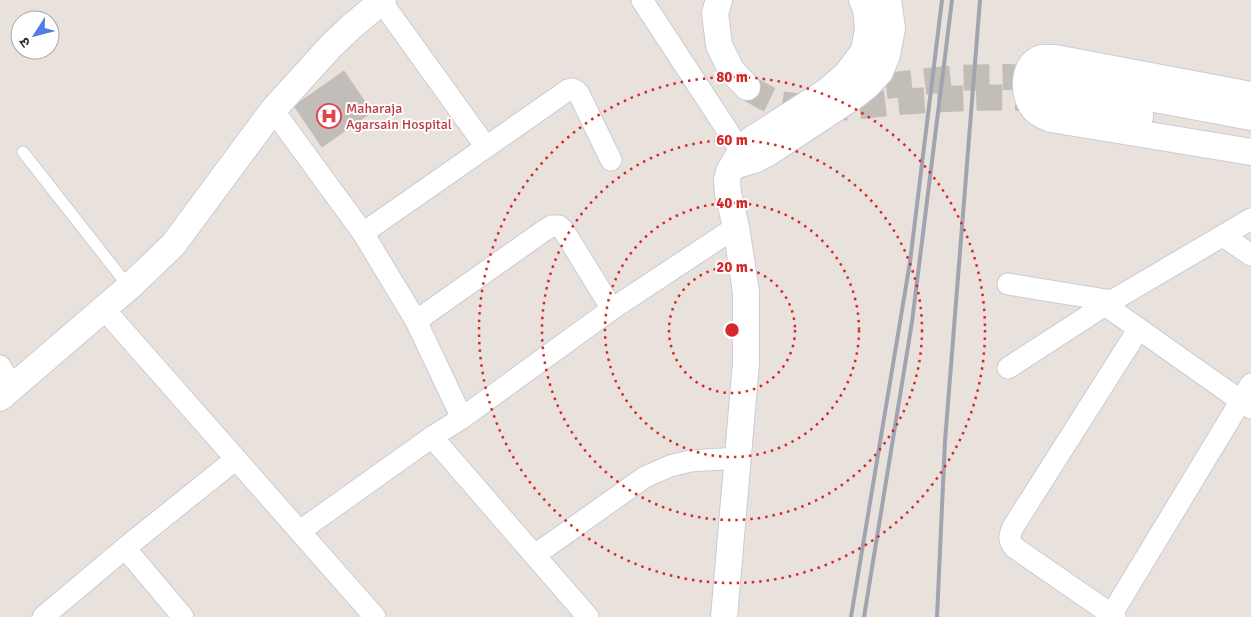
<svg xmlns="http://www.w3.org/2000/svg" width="1251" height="617" font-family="Signika,'Noto Sans Devanagari',sans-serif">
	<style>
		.building { fill: #c2bdb8; stroke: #c4beb6 }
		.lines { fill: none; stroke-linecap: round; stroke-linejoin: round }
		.tertiary-tunnel { stroke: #c3bdb8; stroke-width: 26; stroke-dasharray: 26 13; stroke-linecap: butt }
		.service-casing { stroke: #c8ccd5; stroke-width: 13 }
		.minor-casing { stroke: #c8ccd5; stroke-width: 23 }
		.tertiary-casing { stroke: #c8ccd5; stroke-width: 28 }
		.service { stroke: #fff; stroke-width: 11 }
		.minor { stroke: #fff; stroke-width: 21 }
		.tertiary { stroke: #fff; stroke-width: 26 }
		.rail { stroke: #a0a4b1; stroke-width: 4 }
		.ring { fill: none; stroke: #d62828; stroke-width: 2.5; stroke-dasharray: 2.5 5 }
		.labels { text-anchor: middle; stroke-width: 4; stroke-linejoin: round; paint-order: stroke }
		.health-label { font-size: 14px; fill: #be3a42; stroke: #fff; text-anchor: start }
		.centre { fill: #d62828; stroke: #fff; stroke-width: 2.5 }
		.ring-label { font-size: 15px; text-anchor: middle; font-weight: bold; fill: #d62828; stroke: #fff; stroke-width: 4; stroke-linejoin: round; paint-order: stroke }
	</style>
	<rect width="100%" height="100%" fill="#e9e2dc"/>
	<!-- building -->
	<path class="building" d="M344 71 372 112 322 147 294 106Z"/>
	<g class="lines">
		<!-- tertiary-tunnel -->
		<g class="tertiary-tunnel">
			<path d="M886 86 955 78 1009 77 1048 79"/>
			<path d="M747 87C757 93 767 99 777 103 783 105 790 105 796 106 836 112 874 103 914 101 959 98 1001 96 1047 99"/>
		</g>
		<defs>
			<path id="service" d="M23 152 129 287"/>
			<g id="minor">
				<path d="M642 0 748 162"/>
				<path d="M381 1 486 147"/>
				<path d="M273 110 363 233 416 321 462 418"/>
				<path d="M363 233 568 90 572 89 576 91 579 94 611 160"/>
				<path d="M1223 236 1251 255"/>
				<path d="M1008 284 1112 301"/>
				<path d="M1105 305 1251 408"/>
				<path d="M104 309 375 617"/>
				<path d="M416 321 545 230 552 226H559L564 231 612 309"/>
				<path d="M0 366 13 388"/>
				<path d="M1008 368 1105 305 1251 219"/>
				<path d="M432 437 588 617"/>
				<path d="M300 531 432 437 462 418 612 309 736 227"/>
				<path d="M125 548 183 617"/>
				<path d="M535 555 645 477 670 466 690 461 739 458"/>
				<path d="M43 617 125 548 236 459"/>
				<path d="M1110 617 1251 384"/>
				<path d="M1115 617 1015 548C1008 540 1009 537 1013 527L1138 330"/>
			</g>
			<g id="tertiary">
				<path d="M719 0 715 13 719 45 731 70 747 87"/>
				<path d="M1048 79 1251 117"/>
				<path d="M1251 95 1055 58C1050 58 1044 57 1039 59 1023 67 1023 92 1032 106 1036 113 1043 116 1051 119L1251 152"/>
				<path d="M1047 99 1140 116"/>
				<path d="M733 166 754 160 768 153 853 97 868 85 880 72 887 55 892 28 888 0"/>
				<path d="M0 398 129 287 173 245 273 110 331 46 351 27 383 0"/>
				<path d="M724 617 746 363V292L736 227 728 193 727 180 729 172 741 151 746 144 754 138 826 92 846 75 864 51 868 29 866 8 862 0"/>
			</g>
		</defs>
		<!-- service casing -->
		<use href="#service" class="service-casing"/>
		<!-- minor casing -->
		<use href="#minor" class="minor-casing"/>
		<!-- tertiary casing -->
		<use href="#tertiary" class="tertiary-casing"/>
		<!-- service -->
		<use href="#service" class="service"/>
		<!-- minor -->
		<use href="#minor" class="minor"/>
		<!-- tertiary -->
		<use href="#tertiary" class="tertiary"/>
		<!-- rail -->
		<g class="rail">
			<path d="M851 617 910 262 942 0"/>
			<path d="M864 617 912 322 952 0"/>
			<path d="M937 617 945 441 980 0"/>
		</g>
	</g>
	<!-- distance rings -->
	<g class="ring">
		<circle cx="732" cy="330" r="63"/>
		<circle cx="732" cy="330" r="127"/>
		<circle cx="732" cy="330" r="190"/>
		<circle cx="732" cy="330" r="253"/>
	</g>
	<!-- icons -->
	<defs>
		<symbol id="hospital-ring" viewBox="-11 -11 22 22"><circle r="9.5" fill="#fff" stroke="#e0444e" stroke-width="1.5"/><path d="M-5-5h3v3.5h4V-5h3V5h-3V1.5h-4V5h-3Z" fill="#e0444e"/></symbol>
	</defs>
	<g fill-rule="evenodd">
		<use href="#hospital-ring" x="315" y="102" width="28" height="28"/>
	</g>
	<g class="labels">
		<!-- health labels -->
		<g class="health-label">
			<text x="346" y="113">Maharaja<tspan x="346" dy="16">Agarsain Hospital</tspan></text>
		</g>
	</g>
	<circle cx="732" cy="330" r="8" class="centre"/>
	<g class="ring-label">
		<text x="732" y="82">80 m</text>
		<text x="732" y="145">60 m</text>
		<text x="732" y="208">40 m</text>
		<text x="732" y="272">20 m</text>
	</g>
	<!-- north arrow -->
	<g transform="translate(35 35) rotate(234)"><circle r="24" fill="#ffffff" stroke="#a9a9a9"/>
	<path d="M0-4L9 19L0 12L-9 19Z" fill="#4f7de4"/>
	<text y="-8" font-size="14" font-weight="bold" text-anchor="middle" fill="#292929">उ</text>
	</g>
</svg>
